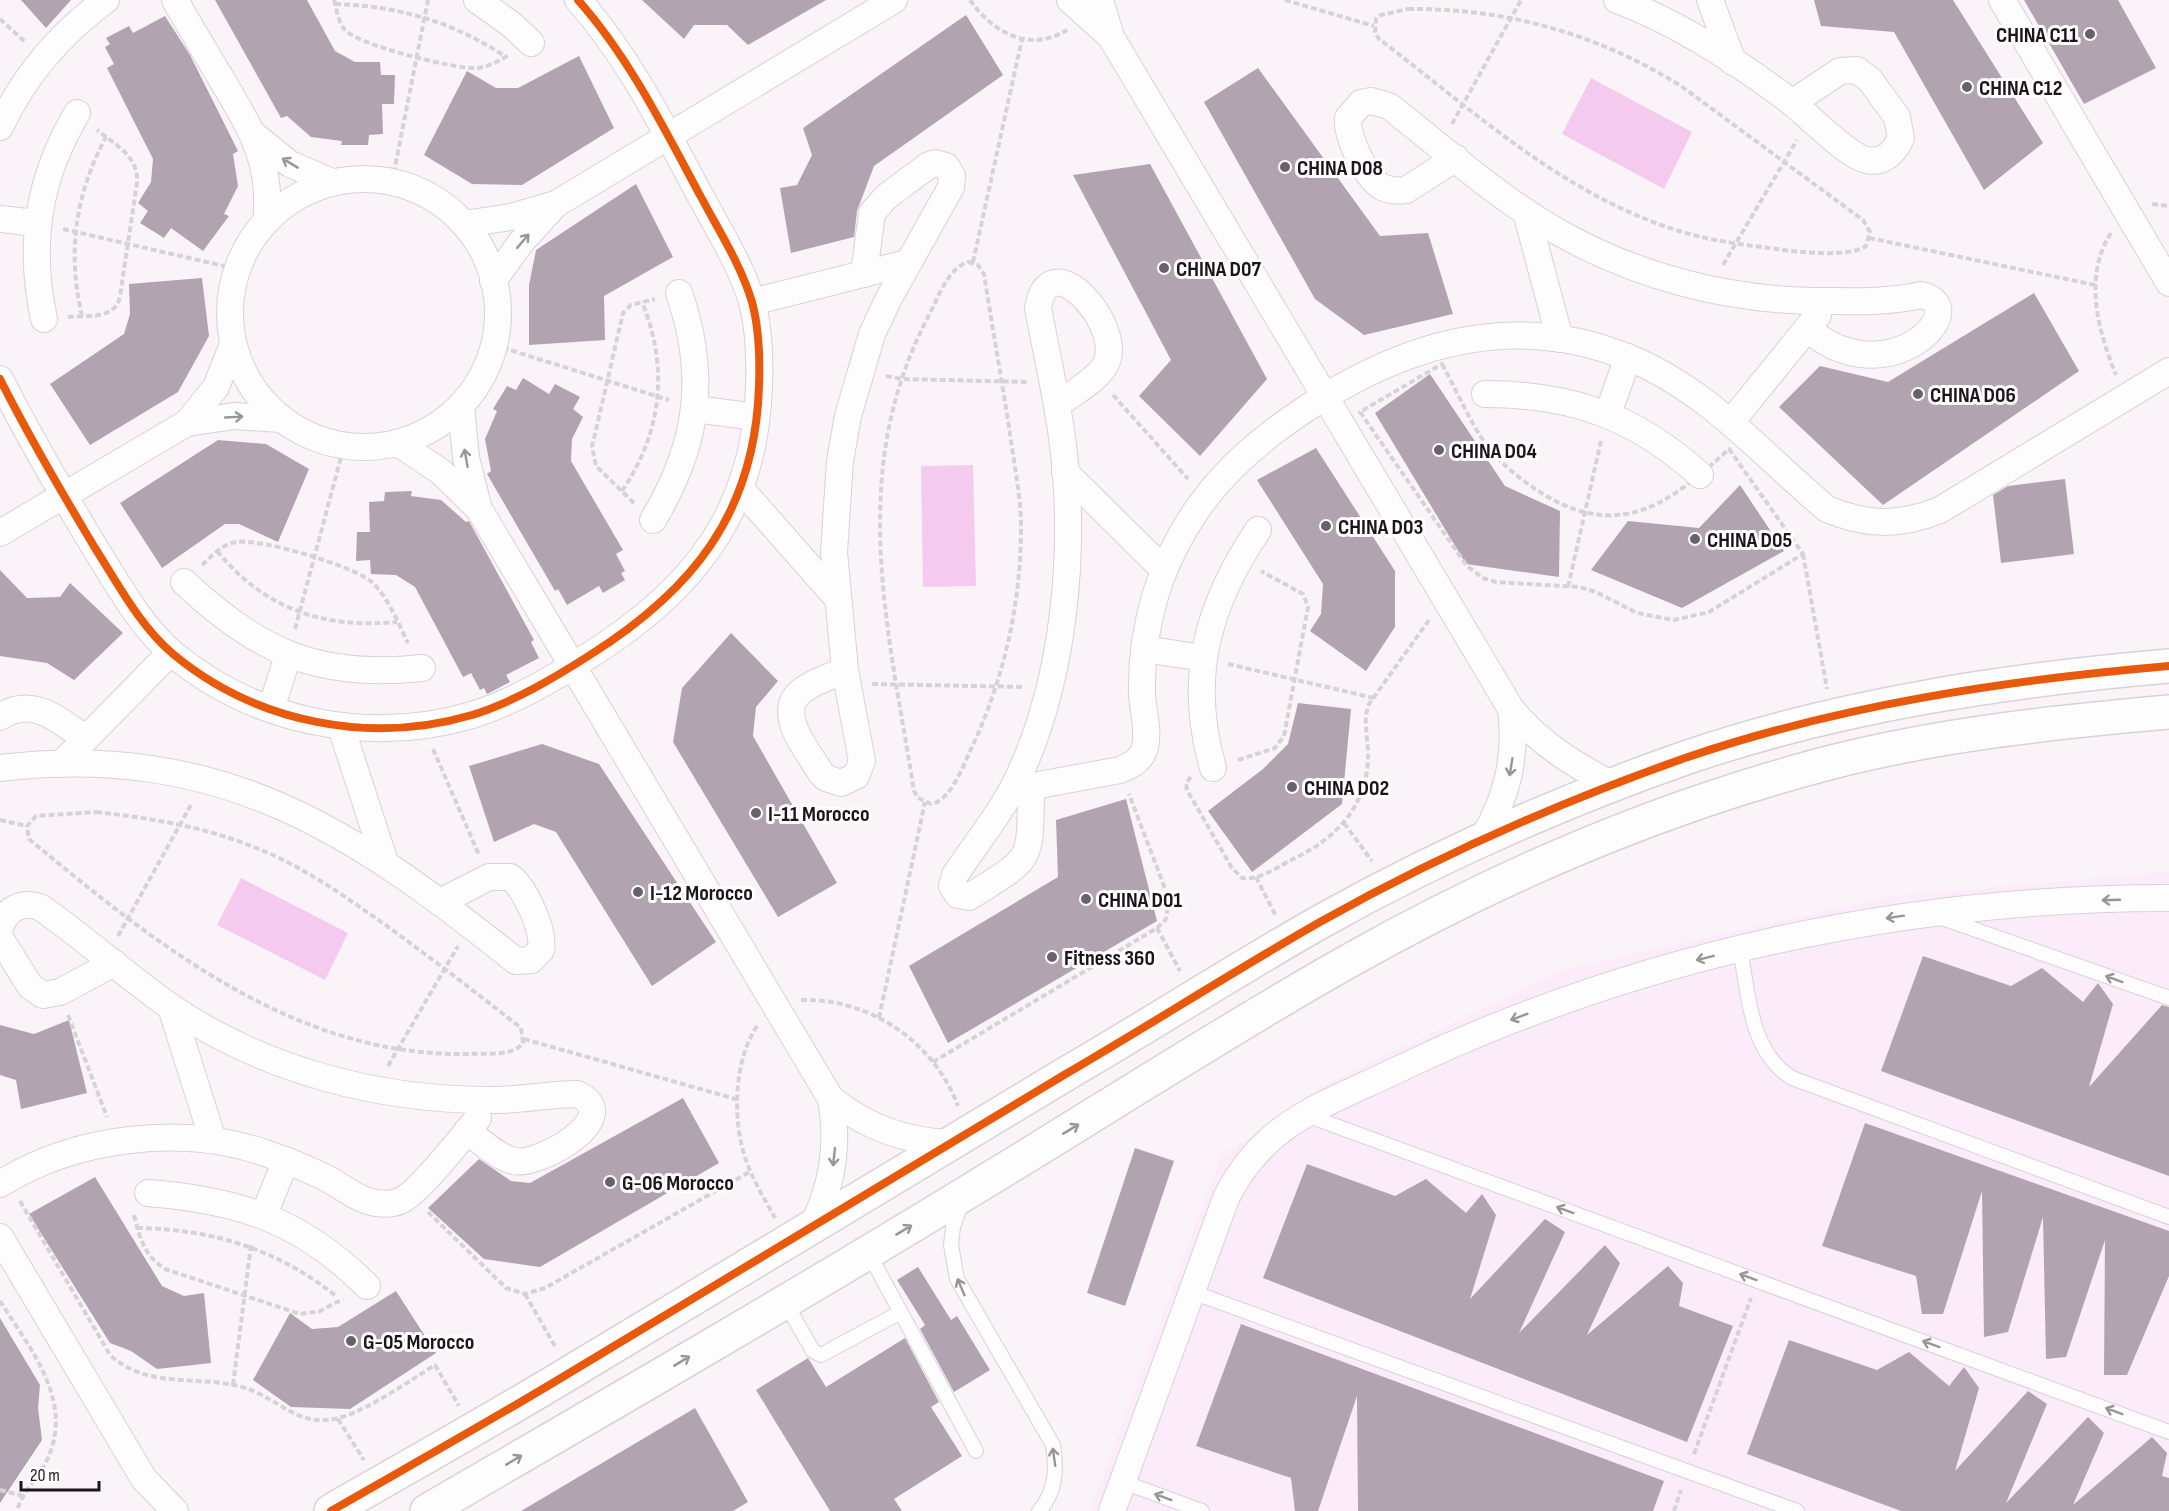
<svg xmlns="http://www.w3.org/2000/svg" width="2169" height="1511" font-family="'Sofia Sans Condensed',sans-serif">
	<style>
		.built { fill: #fcecfa }
		.green { fill: #f4caef }
		.building { fill: #b2a3b1 }
		.lines { fill: none; stroke-linecap: round; stroke-linejoin: round }
		.lane-casing { stroke: #d8d1d7; stroke-width: 16 }
		.street-casing { stroke: #d8d1d7; stroke-width: 28 }
		.secondary-casing { stroke: #d8d1d7; stroke-width: 36 }
		.path { stroke: #d6d3d5; stroke-width: 4; stroke-dasharray: 6 3; stroke-linecap: butt }
		.lane { stroke: #fefdfe; stroke-width: 14 }
		.street { stroke: #fefdfe; stroke-width: 26 }
		.secondary { stroke: #fefdfe; stroke-width: 33 }
		.cycleway-casing { stroke: #fff; stroke-width: 11 }
		.cycleway { stroke: #e8590c; stroke-width: 8 }
		.oneway { stroke: #999498 }
		.poi-dot { fill: #6a6269; stroke: #fff; stroke-width: 2 }
		.labels { text-anchor: middle; stroke-width: 6; stroke-linejoin: round; paint-order: stroke }
		.poi-label { font-size: 22px; font-weight: bold; fill: #1d141b; stroke: #fff; text-anchor: start }
	</style>
	<rect width="100%" height="100%" fill="#faf4f9"/>
	<!-- built -->
	<path class="built" d="M2169 872V1511H1090L1220 1158 1319 1087 1566 969 1887 897Z"/>
	<!-- green -->
	<g class="green">
		<path d="M1591 78 1692 132 1664 189 1562 134Z"/>
		<path d="M973 465 976 586 923 587 921 466Z"/>
		<path d="M241 878 348 933 325 980 217 925Z"/>
	</g>
	<!-- building -->
	<g class="building">
		<path d="M21 0H71L46 28Z"/>
		<path d="M215 0H307L335 51 355 62H380L381 75H395L394 104H382L383 134 369 135 368 145H341L342 141 311 137 287 116 281 118Z"/>
		<path d="M642 0H826L748 45 727 25H694L684 39Z"/>
		<path d="M1814 0H1953L2043 143 1984 190 1894 32 1821 26Z"/>
		<path d="M2024 0H2118L2156 68 2084 104Z"/>
		<path d="M966 15 1003 75 874 166 857 211 854 237 791 253 780 188 797 185 812 155 803 128Z"/>
		<path d="M165 16 190 55 238 151 233 154 238 186 224 214 229 216 203 251 171 228 164 238 140 223 148 211 138 203 151 182 153 159 107 68 114 64 105 47 110 44 106 38 129 26 133 33Z"/>
		<path d="M579 56 614 128 522 185 472 184 424 155 467 71 496 88H518Z"/>
		<path d="M1258 68 1380 236 1428 233 1453 314 1364 335 1315 299 1204 102Z"/>
		<path d="M1150 164 1267 379 1200 456 1139 396 1171 360 1073 175Z"/>
		<path d="M636 184 673 257 604 296 605 340 529 345V285L536 250Z"/>
		<path d="M202 278 209 336 178 392 90 445 50 384 124 334 130 314 129 284Z"/>
		<path d="M2034 293 2079 371 1883 505 1779 407 1820 366 1888 382Z"/>
		<path d="M1430 374 1505 486 1560 511 1559 577 1466 564 1375 413Z"/>
		<path d="M523 378 549 394 555 384 580 397 573 409 583 417 572 439 571 461 623 550 616 554 625 571 621 573 625 580 603 593 599 586 567 605 558 589 555 591 487 474 491 471 485 439 497 411 493 409 507 386 516 390Z"/>
		<path d="M218 440 266 444 309 469 278 542 239 524H225L162 568 120 503Z"/>
		<path d="M1316 448 1395 571V627L1366 671 1310 631 1321 614 1323 584 1257 480Z"/>
		<path d="M2065 479 2074 554 2001 563 1993 495 2008 486Z"/>
		<path d="M1740 485 1784 551 1682 608 1591 570 1628 521 1699 528Z"/>
		<path d="M412 491 411 496 441 500 466 522 469 521 534 640 531 642 539 658 506 675 510 682 487 694 484 688 480 690 471 673 463 677 415 587 396 575 371 574 370 560 356 561 357 532H370L369 502 384 501 385 492Z"/>
		<path d="M0 570 27 598 60 597 70 583 123 633 74 680 47 663 0 656Z"/>
		<path d="M731 633 778 681 756 707 753 736 837 883 778 917 673 742 682 688Z"/>
		<path d="M1298 703 1351 709 1342 804 1252 872 1208 811 1263 769 1288 744Z"/>
		<path d="M542 744 599 764 716 942 652 986 556 832 534 824 494 842 469 766Z"/>
		<path d="M1126 799 1157 921 948 1043 909 966 1058 877 1056 820Z"/>
		<path d="M1923 956 2011 986 2042 968 2083 1002 2098 983 2113 1004 2089 1087 2162 1005 2169 1007V1176L1881 1071Z"/>
		<path d="M69 1020 87 1093 21 1109 16 1080 0 1075V1025L34 1034Z"/>
		<path d="M683 1098 719 1163 540 1267 484 1259 428 1208 479 1159 511 1181 530 1183Z"/>
		<path d="M1865 1123 2169 1231V1276L2127 1375H2104L2105 1240 2066 1357 2046 1359 2043 1217 2008 1332 1984 1337 1982 1191 1943 1314H1922L1916 1276 1822 1246Z"/>
		<path d="M1135 1148 1174 1161 1125 1306 1087 1293Z"/>
		<path d="M1307 1164 1395 1196 1426 1179 1466 1213 1482 1194 1496 1215 1470 1299 1545 1219 1565 1232 1519 1333 1605 1245 1620 1263 1587 1335 1668 1266 1683 1283 1679 1306 1733 1326 1687 1442 1263 1278Z"/>
		<path d="M95 1177 162 1286 184 1296 204 1293 211 1363 157 1369 131 1351 110 1343 29 1214Z"/>
		<path d="M918 1267 951 1320 957 1316 990 1370 954 1392 920 1329 925 1325 897 1280Z"/>
		<path d="M396 1291 436 1353 350 1409 291 1407 253 1380 290 1313 312 1329 338 1327Z"/>
		<path d="M0 1318 40 1385 38 1408 42 1440 0 1503Z"/>
		<path d="M1241 1324 1664 1481 1653 1511H1358L1357 1396 1318 1511H1295L1291 1478 1196 1446Z"/>
		<path d="M905 1338 939 1402 931 1407 962 1456 894 1499 902 1511H830L756 1390 808 1358 826 1387Z"/>
		<path d="M1789 1340 1877 1370 1909 1352 1949 1386 1964 1367 1979 1388 1955 1471 2028 1391 2047 1404 2006 1503 2088 1417 2104 1433 2073 1505 2152 1437 2167 1453 2162 1476 2169 1478V1511H1901L1747 1454Z"/>
		<path d="M695 1408 748 1502 733 1511H521Z"/>
	</g>
	<g class="lines">
		<defs>
			<g id="lane">
				<path d="M1942 918 2169 998"/>
				<path d="M1740 949C1749 995 1749 1051 1792 1078L2169 1217"/>
				<path d="M1306 1115 2169 1432"/>
				<path d="M961 1204 953 1227 951 1245 957 1279 1053 1445C1057 1469 1056 1492 1039 1511"/>
				<path d="M868 1252 976 1451"/>
				<path d="M1192 1292 1797 1511"/>
				<path d="M785 1302 813 1351 821 1355 901 1312"/>
				<path d="M1123 1482 1202 1511"/>
			</g>
			<g id="street">
				<path d="M175 0C190 27 206 53 222 80 250 128 273 162 266 221"/>
				<path d="M477 0 512 25 531 43"/>
				<path d="M1070 0 1109 35"/>
				<path d="M1100 0 1111 37 1511 709C1540 744 1573 764 1613 785"/>
				<path d="M1617 0C1678 22 1738 62 1790 101 1808 115 1846 155 1866 160 1883 164 1894 153 1901 138L1897 117 1870 80 1857 70 1840 71 1792 103"/>
				<path d="M1710 0 1733 62"/>
				<path d="M2002 0 2169 283"/>
				<path d="M0 127C24 76 61 33 106 0"/>
				<path d="M254 135 290 164 332 182"/>
				<path d="M1456 158 1406 190C1398 191 1390 191 1382 187 1366 178 1346 136 1348 118L1361 103 1371 101 1389 106C1444 149 1499 199 1560 233 1638 277 1727 300 1817 301 1852 301 1886 303 1921 295 1977 307 1886 399 1807 328"/>
				<circle cx="364" cy="313" r="134"/>
				<path d="M1526 212 1560 339"/>
				<path d="M0 219 36 223"/>
				<path d="M464 224 511 217 556 204 894 0"/>
				<path d="M493 281 522 241 556 204"/>
				<path d="M752 302 907 263"/>
				<path d="M44 319C28 244 38 179 77 113"/>
				<path d="M0 379C29 437 62 493 95 548 118 584 140 626 173 654 256 723 370 745 472 715 514 702 554 678 590 655 693 590 755 513 759 386 760 359 759 328 752 302 741 265 719 231 701 197 665 130 629 57 578 0"/>
				<path d="M1485 394C1572 394 1636 417 1700 475"/>
				<path d="M461 406 466 458 478 506"/>
				<path d="M695 409 756 417"/>
				<path d="M1608 414 1628 357"/>
				<path d="M1731 422 1818 315"/>
				<path d="M187 423 234 416 281 419"/>
				<path d="M398 443 441 472 479 509 831 1099C839 1144 833 1184 813 1225"/>
				<path d="M1065 472 1164 570"/>
				<path d="M740 488 837 598"/>
				<path d="M653 520C698 445 708 376 679 293"/>
				<path d="M0 533 187 423 216 387 233 344"/>
				<path d="M184 582C258 652 319 679 422 668"/>
				<path d="M1144 649 1203 658"/>
				<path d="M845 670C832 676 815 681 803 690 773 712 808 751 821 773L826 778 841 783 856 776 862 761 845 670 834 552 840 461 848 416 872 334 889 298 951 187 952 176 946 166 935 163 929 165 886 197 872 213 864 274"/>
				<path d="M271 709 288 656"/>
				<path d="M0 717C32 695 58 720 85 738"/>
				<path d="M341 727 385 862"/>
				<path d="M61 764 171 652"/>
				<path d="M0 768C220 742 352 830 516 961L531 960 541 950C545 932 525 887 510 877H489L440 902"/>
				<path d="M1213 768C1187 678 1207 606 1258 530"/>
				<path d="M1031 787C1030 864 1034 856 969 897L958 895 952 886 955 875C974 846 997 818 1013 788 1065 686 1077 549 1062 437 1056 394 1046 351 1038 308 1049 238 1129 331 1104 367 1094 382 1071 394 1057 405"/>
				<path d="M1012 790 1120 770C1132 765 1142 760 1145 747 1149 731 1143 711 1142 695 1141 661 1146 626 1156 593 1185 503 1243 447 1323 398 1417 340 1521 314 1627 357 1708 389 1762 455 1827 509 1867 526 1900 526 1940 510L2169 371"/>
				<path d="M1482 840C1507 798 1517 758 1511 709"/>
				<path d="M0 928C6 909 21 901 40 907 85 938 126 976 171 1007 265 1071 382 1101 495 1100 522 1100 550 1094 577 1094 627 1116 539 1167 514 1161 497 1157 481 1141 467 1131"/>
				<path d="M0 938 30 986 43 995 60 992 114 963"/>
				<path d="M171 1007 213 1140"/>
				<path d="M831 1099C867 1127 904 1141 949 1143"/>
				<path d="M0 1184C75 1137 182 1124 265 1153 286 1160 308 1169 328 1179 341 1186 354 1197 368 1201 378 1204 390 1205 400 1201 419 1193 462 1137 478 1118"/>
				<path d="M148 1193C238 1200 301 1220 367 1286"/>
				<path d="M264 1215 286 1160"/>
				<path d="M0 1237 144 1479 175 1511"/>
				<path d="M1112 1511 1226 1198C1264 1121 1325 1105 1397 1070 1637 955 1903 898 2169 898"/>
			</g>
			<g id="secondary">
				<path d="M331 1511C411 1465 492 1420 571 1372 736 1274 899 1173 1064 1075 1150 1025 1234 971 1320 922 1436 857 1560 802 1685 758 1840 705 2007 680 2169 666"/>
				<path d="M427 1511C613 1403 798 1296 981 1184 1103 1110 1223 1032 1347 962 1499 876 1663 806 1832 762 1942 734 2056 722 2169 712"/>
			</g>
		</defs>
		<!-- lane casing -->
		<use href="#lane" class="lane-casing"/>
		<!-- street casing -->
		<use href="#street" class="street-casing"/>
		<!-- secondary casing -->
		<use href="#secondary" class="secondary-casing"/>
		<!-- path -->
		<g class="path">
			<path d="M334 0C337 10 338 22 345 30 358 45 454 69 475 68 487 68 498 61 509 55"/>
			<path d="M970 0C993 33 1030 53 1067 30"/>
			<path d="M1285 0 1374 26"/>
			<path d="M335 4C397 6 451 21 503 55"/>
			<path d="M1408 9C1506 8 1598 34 1681 86L1863 220 1870 232 1866 246C1848 258 1800 252 1777 249 1745 245 1711 241 1679 231 1563 195 1474 111 1379 39L1375 33 1376 19 1381 15Z"/>
			<path d="M0 19 25 42"/>
			<path d="M1452 124 1521 0"/>
			<path d="M392 182 428 0"/>
			<path d="M2152 204 2169 206"/>
			<path d="M63 229 237 269"/>
			<path d="M2111 233C2083 276 2098 331 2116 375"/>
			<path d="M1869 238 2095 285"/>
			<path d="M968 262 978 265 984 274C992 325 1001 376 1009 427 1013 458 1020 490 1021 522 1022 600 1004 681 970 751 963 767 950 801 931 804L918 798 914 791C888 627 846 472 929 315 938 298 948 268 968 262Z"/>
			<path d="M973 262 1022 39"/>
			<path d="M1723 265 1797 140"/>
			<path d="M82 316C67 252 75 195 106 137"/>
			<path d="M68 317C87 315 116 320 120 296L137 183C139 157 116 145 97 130"/>
			<path d="M494 345 669 400"/>
			<path d="M1442 364C1456 389 1467 416 1483 440 1500 464 1523 482 1548 497 1624 540 1672 501 1729 449L1803 554 1709 612 1674 620 1637 613 1596 592 1579 587 1496 582 1483 578 1467 566 1360 412Z"/>
			<path d="M886 376 902 379 1028 382"/>
			<path d="M1113 395 1188 479"/>
			<path d="M622 491C662 432 669 368 642 302"/>
			<path d="M634 503 596 466 592 447 623 313 631 305 655 299"/>
			<path d="M217 551C265 609 323 629 397 622"/>
			<path d="M1803 554 1827 689"/>
			<path d="M202 565C212 556 222 544 236 542 260 538 355 566 373 583 389 599 398 623 408 643"/>
			<path d="M1568 587 1601 441"/>
			<path d="M295 629 344 446"/>
			<path d="M1228 664 1374 698"/>
			<path d="M872 684 1023 687"/>
			<path d="M433 749 479 855"/>
			<path d="M1238 760 1275 748 1284 736 1308 607 1303 594 1261 571"/>
			<path d="M1191 777 1186 783 1187 790 1232 868 1242 878C1259 881 1279 866 1293 859 1339 837 1370 803 1368 749 1367 733 1363 719 1369 704L1429 620"/>
			<path d="M96 812C149 818 201 826 251 846 302 865 346 897 391 929 435 961 478 994 521 1028L523 1043C513 1057 483 1053 467 1054 295 1057 154 943 29 839L27 826 36 816Z"/>
			<path d="M0 820 27 826"/>
			<path d="M1344 823 1372 861"/>
			<path d="M1256 877 1276 916"/>
			<path d="M1157 928 1180 971"/>
			<path d="M118 936 192 803"/>
			<path d="M801 1000C870 998 934 1042 958 1106"/>
			<path d="M68 1015 107 1117"/>
			<path d="M879 1018 925 802"/>
			<path d="M757 1026C733 1062 732 1124 747 1163 754 1182 765 1200 775 1218"/>
			<path d="M524 1039 739 1100"/>
			<path d="M933 1062 1157 928 1166 919 1169 899 1129 794"/>
			<path d="M388 1066 458 946"/>
			<path d="M20 1201 110 1355C152 1394 210 1370 258 1393 286 1407 305 1427 338 1418 367 1411 409 1381 435 1365L459 1406"/>
			<path d="M428 1212 506 1288 525 1294 545 1288 751 1171"/>
			<path d="M134 1215C140 1239 144 1255 165 1269L300 1314 320 1311 343 1299"/>
			<path d="M137 1228C212 1229 277 1249 336 1296"/>
			<path d="M525 1294 556 1348"/>
			<path d="M0 1301C30 1349 75 1401 47 1460 39 1478 22 1491 17 1511"/>
			<path d="M233 1385 251 1245"/>
			<path d="M338 1419 364 1460"/>
			<path d="M1694 1454 1751 1298"/>
			<path d="M0 1490 23 1496"/>
			<path d="M1674 1511 1681 1490"/>
		</g>
		<!-- lane -->
		<use href="#lane" class="lane"/>
		<!-- street -->
		<use href="#street" class="street"/>
		<!-- secondary -->
		<use href="#secondary" class="secondary"/>
		<defs>
			<g id="cycleway">
				<path d="M0 379C29 437 62 493 95 548 118 584 140 626 173 654 256 723 370 745 472 715 514 702 554 678 590 655 693 590 755 513 759 386 760 359 759 328 752 302 741 265 719 231 701 197 665 130 629 57 578 0"/>
				<path d="M331 1511C411 1465 492 1420 571 1372 736 1274 899 1173 1064 1075 1150 1025 1234 971 1320 922 1436 857 1560 802 1685 758 1840 705 2007 680 2169 666"/>
			</g>
		</defs>
		<!-- cycleway casing -->
		<use href="#cycleway" class="cycleway-casing"/>
		<!-- cycleway -->
		<use href="#cycleway" class="cycleway"/>
	</g>
	<!-- one-way arrows -->
	<defs><path id="oneway-shaft" d="M-6 0H5M1.5-3L5.5 0L1.5 3" fill="none" stroke-width="1.6" stroke-linecap="round" stroke-linejoin="round" transform="scale(1.5)"/></defs>
	<g class="oneway">
		<use href="#oneway-shaft" transform="translate(290 163) rotate(-149)"/>
		<use href="#oneway-shaft" transform="translate(523 241) rotate(-50)"/>
		<use href="#oneway-shaft" transform="translate(234 417) rotate(-3)"/>
		<use href="#oneway-shaft" transform="translate(466 458) rotate(-100)"/>
		<use href="#oneway-shaft" transform="translate(1511 767) rotate(99)"/>
		<use href="#oneway-shaft" transform="translate(2111 900) rotate(178)"/>
		<use href="#oneway-shaft" transform="translate(1895 917) rotate(171)"/>
		<use href="#oneway-shaft" transform="translate(1705 958) rotate(166)"/>
		<use href="#oneway-shaft" transform="translate(2114 979) rotate(-160)"/>
		<use href="#oneway-shaft" transform="translate(1519 1017) rotate(159)"/>
		<use href="#oneway-shaft" transform="translate(1071 1129) rotate(-31)"/>
		<use href="#oneway-shaft" transform="translate(834 1157) rotate(96)"/>
		<use href="#oneway-shaft" transform="translate(1565 1210) rotate(-160)"/>
		<use href="#oneway-shaft" transform="translate(904 1230) rotate(-31)"/>
		<use href="#oneway-shaft" transform="translate(1748 1277) rotate(-160)"/>
		<use href="#oneway-shaft" transform="translate(961 1287) rotate(-113)"/>
		<use href="#oneway-shaft" transform="translate(1931 1344) rotate(-160)"/>
		<use href="#oneway-shaft" transform="translate(682 1361) rotate(-31)"/>
		<use href="#oneway-shaft" transform="translate(2114 1411) rotate(-160)"/>
		<use href="#oneway-shaft" transform="translate(1054 1457) rotate(-98)"/>
		<use href="#oneway-shaft" transform="translate(514 1460) rotate(-31)"/>
		<use href="#oneway-shaft" transform="translate(1163 1497) rotate(-160)"/>
	</g>
	<!-- markers -->
	<g class="poi-dot">
		<circle cx="2090" cy="34" r="6"/>
		<circle cx="1967" cy="87" r="6"/>
		<circle cx="1285" cy="167" r="6"/>
		<circle cx="1164" cy="268" r="6"/>
		<circle cx="1918" cy="394" r="6"/>
		<circle cx="1439" cy="450" r="6"/>
		<circle cx="1326" cy="526" r="6"/>
		<circle cx="1695" cy="539" r="6"/>
		<circle cx="1292" cy="787" r="6"/>
		<circle cx="756" cy="813" r="6"/>
		<circle cx="638" cy="892" r="6"/>
		<circle cx="1086" cy="899" r="6"/>
		<circle cx="1052" cy="957" r="6"/>
		<circle cx="610" cy="1182" r="6"/>
		<circle cx="351" cy="1341" r="6"/>
	</g>
	<g class="labels">
		<!-- poi labels -->
		<g class="poi-label">
			<text x="2078" y="42" text-anchor="end">CHINA C11</text>
			<text x="1979" y="95">CHINA C12</text>
			<text x="1297" y="175">CHINA D08</text>
			<text x="1176" y="276">CHINA D07</text>
			<text x="1930" y="402">CHINA D06</text>
			<text x="1451" y="458">CHINA D04</text>
			<text x="1338" y="534">CHINA D03</text>
			<text x="1707" y="547">CHINA D05</text>
			<text x="1304" y="795">CHINA D02</text>
			<text x="768" y="821">I-11 Morocco</text>
			<text x="650" y="900">I-12 Morocco</text>
			<text x="1098" y="907">CHINA D01</text>
			<text x="1064" y="965">Fitness 360</text>
			<text x="622" y="1190">G-06 Morocco</text>
			<text x="363" y="1349">G-05 Morocco</text>
		</g>
	</g>
	<!-- scale -->
	<path d="M21 1481v9h78v-9" fill="none" stroke="#1d141b" stroke-width="3"/>
	<text x="30" y="1481" font-size="18" fill="#1d141b" stroke="#ffffff" stroke-width="4.5" paint-order="stroke">20 m</text>
</svg>
